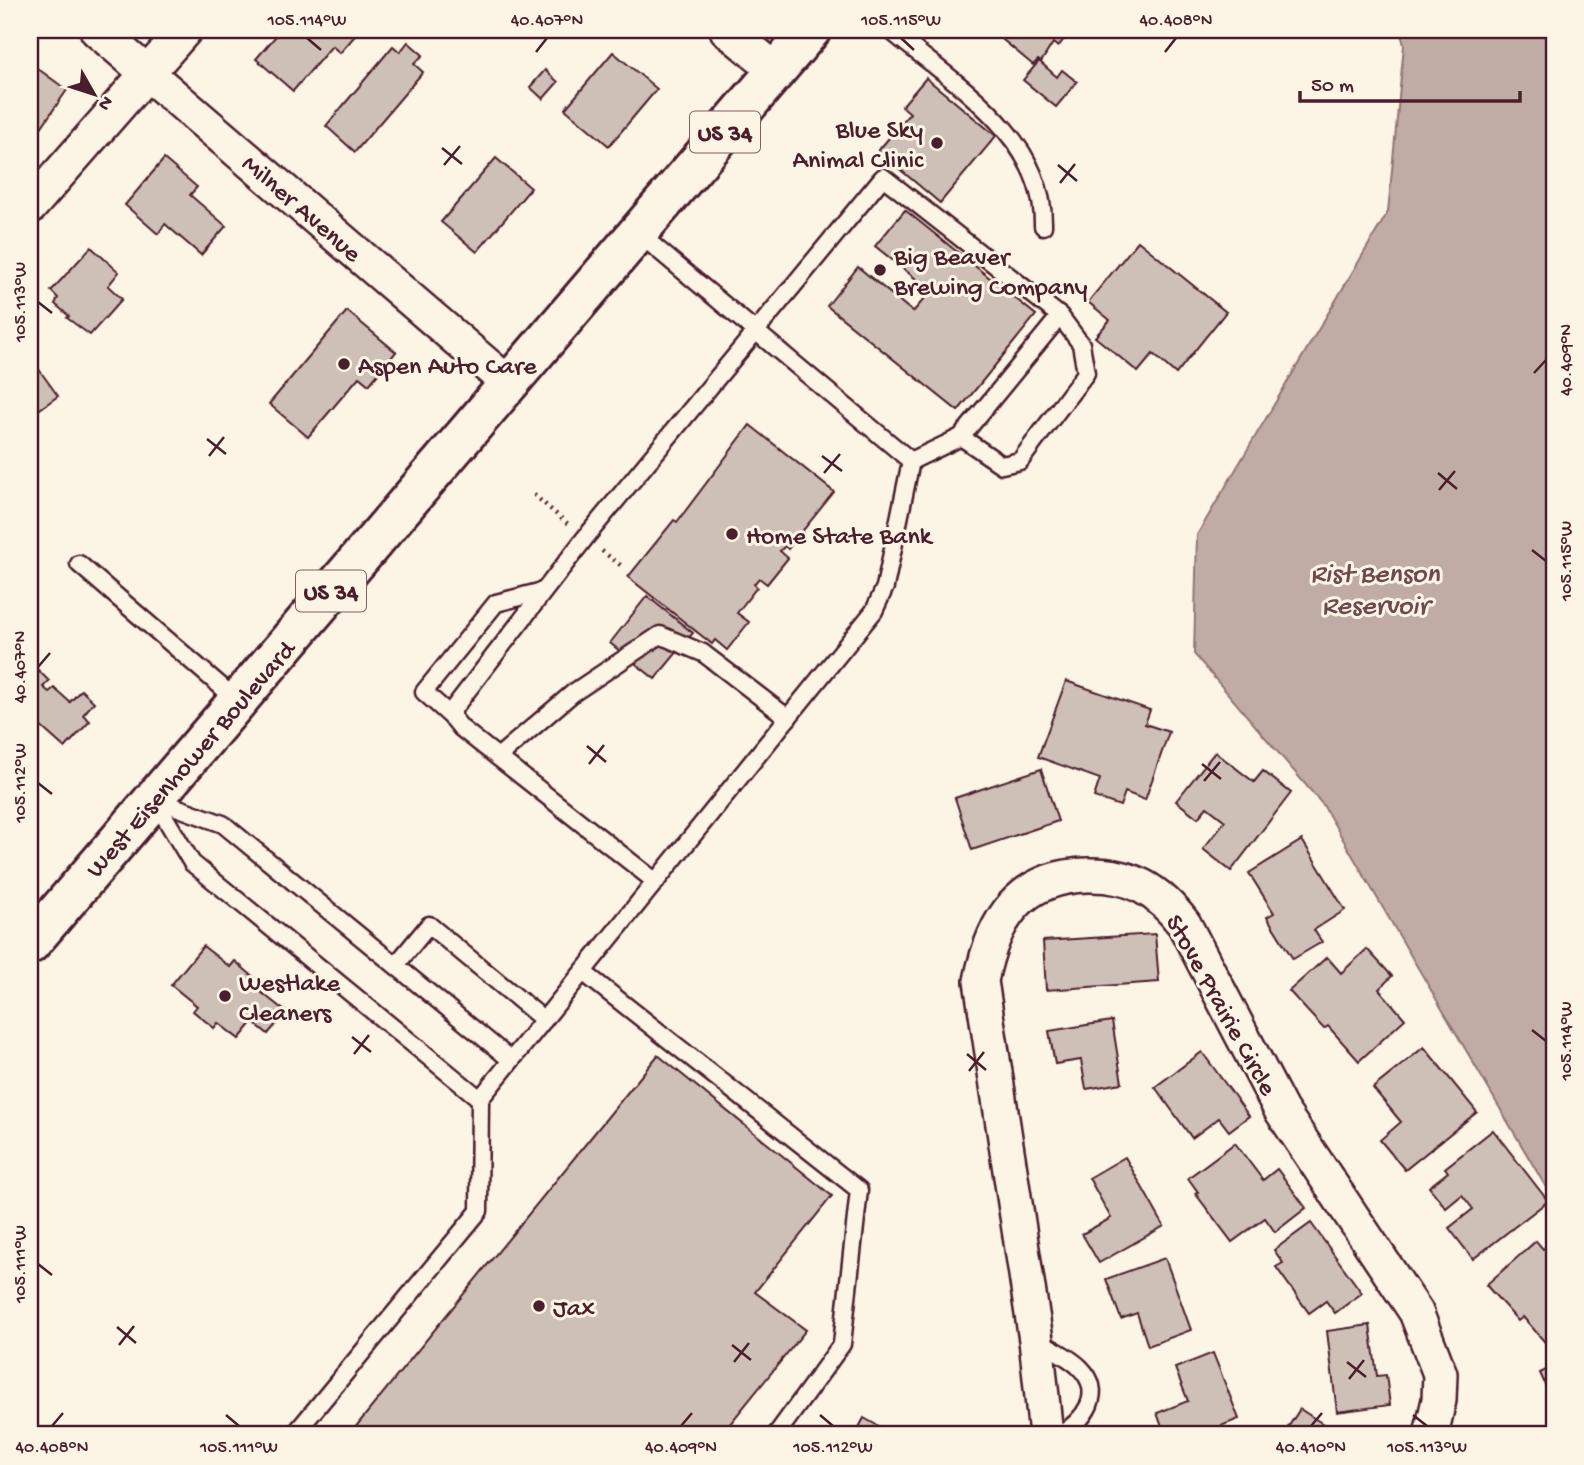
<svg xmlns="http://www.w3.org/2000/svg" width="1584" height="1465" font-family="'Gochi Hand',sans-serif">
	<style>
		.water { fill: #c0aca5; stroke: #917474; stroke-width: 2 }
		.building { fill: #cfc0b7; stroke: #4a1f2b; stroke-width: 2 }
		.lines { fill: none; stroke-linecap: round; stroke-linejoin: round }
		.service-casing { stroke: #4a1f2b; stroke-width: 21 }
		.minor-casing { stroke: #4a1f2b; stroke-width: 38 }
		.trunk-casing { stroke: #4a1f2b; stroke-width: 44 }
		.path { stroke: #4a1f2b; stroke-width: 4.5; stroke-dasharray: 2 5; stroke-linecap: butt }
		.service { stroke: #fcf5e5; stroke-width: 16 }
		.minor { stroke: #fcf5e5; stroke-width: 33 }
		.trunk { stroke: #fcf5e5; stroke-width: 38 }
		.ticks { fill: none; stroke: #4a1f2b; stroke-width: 2.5 }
		.poi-dot { fill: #4a1f2b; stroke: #fcf5e5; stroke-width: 2.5 }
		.labels { text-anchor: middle; stroke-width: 6; stroke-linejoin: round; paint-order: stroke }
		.shield { fill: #fcf5e5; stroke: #7f5f63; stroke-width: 2 }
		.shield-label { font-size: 24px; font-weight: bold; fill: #4a1f2b }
		.poi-label { font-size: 26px; fill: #4a1f2b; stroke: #fcf5e5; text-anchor: start }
		.street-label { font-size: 26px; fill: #4a1f2b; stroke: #fcf5e5 }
		.water-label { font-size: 28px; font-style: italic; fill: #6d4950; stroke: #fcf5e5 }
		.neatline { fill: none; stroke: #4a1f2b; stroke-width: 2.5 }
		.ticks-label { font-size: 18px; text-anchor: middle; fill: #4a1f2b }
	</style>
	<rect width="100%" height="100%" fill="#fcf5e5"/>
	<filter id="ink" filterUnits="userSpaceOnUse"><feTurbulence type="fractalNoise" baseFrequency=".0143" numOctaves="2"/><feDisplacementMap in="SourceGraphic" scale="14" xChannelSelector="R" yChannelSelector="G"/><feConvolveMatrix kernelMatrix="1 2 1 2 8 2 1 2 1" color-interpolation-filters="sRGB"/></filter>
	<g filter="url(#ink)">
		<!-- water -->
		<path class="water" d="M1400 30H1554V1201L1323 805 1194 654 1197 535 1388 212 1404 45Z"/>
		<!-- building -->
		<g class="building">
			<path d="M281 30H360L340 53 332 46 293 91 256 59Z"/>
			<path d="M991 30H1071L1058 47 1053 43 1041 62 1038 60 1033 65Z"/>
			<path d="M408 42 423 55 414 64 423 72 355 152 326 126 393 46 400 52Z"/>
			<path d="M613 52 657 89 609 146 565 109Z"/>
			<path d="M1039 61 1057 77 1062 70 1077 82 1056 107 1023 80Z"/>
			<path d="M30 63 67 90 38 132 30 126Z"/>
			<path d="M545 70 558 82 543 99 530 87Z"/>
			<path d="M926 78 996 136 940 203 878 151 910 113 902 106Z"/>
			<path d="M496 158 531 188 477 252 441 222Z"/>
			<path d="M164 159 197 187 190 195 226 226 201 255 165 224 158 234 125 205Z"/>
			<path d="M905 210 1036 315 958 411 827 306 858 267 913 312 931 291 875 246Z"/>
			<path d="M1138 241 1226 312 1176 374 1153 354 1138 372 1095 337 1110 320 1088 302Z"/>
			<path d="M91 247 119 272 108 286 122 299 90 335 67 318 69 316 55 304 58 298 51 291Z"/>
			<path d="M347 311 396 352 369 385 359 377 308 437 269 404Z"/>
			<path d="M30 357 58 396 30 416Z"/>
			<path d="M750 425 834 492 788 549 785 546 780 551 788 558 767 584 759 578 754 584 757 587 737 613 749 622 727 650 715 640 712 644 628 577 674 520 677 522Z"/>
			<path d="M647 596 693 633 655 679 610 643Z"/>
			<path d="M38 670 49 681 43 687 49 692 54 688 70 702 81 690 94 702 83 715 90 721 65 748 30 717 36 711 30 706V673L32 676Z"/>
			<path d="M1066 681 1150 710 1145 724 1169 732 1145 800 1125 792 1120 806 1094 797 1100 779 1038 757Z"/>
			<path d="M1215 752 1254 782 1263 771 1291 793 1231 871 1203 849 1225 821 1207 807 1198 818 1176 801Z"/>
			<path d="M1041 769 1058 821 972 850 955 798Z"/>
			<path d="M1302 840 1345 910 1314 930 1322 942 1293 959 1267 917 1274 913 1249 873Z"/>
			<path d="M1155 934 1159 982 1046 990 1043 941Z"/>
			<path d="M203 946 230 967 235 961 257 980 252 985 286 1012 268 1034 253 1022 239 1039 218 1023 214 1028 193 1011 197 1006 171 985Z"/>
			<path d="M1367 949 1392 976 1379 989 1405 1019 1359 1061 1328 1026 1324 1029 1289 991 1327 957 1341 973Z"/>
			<path d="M1112 1021 1122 1083 1086 1089 1081 1060 1055 1064 1049 1031Z"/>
			<path d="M1424 1047 1477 1112 1405 1170 1380 1140 1401 1122 1373 1088Z"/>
			<path d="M1202 1052 1249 1116 1229 1131 1219 1118 1192 1138 1155 1087Z"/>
			<path d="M658 1055 832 1196 755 1292 806 1330 721 1435H349Z"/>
			<path d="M1493 1130 1548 1201 1473 1259 1449 1228 1473 1209 1462 1195 1446 1208 1429 1187 1448 1172 1445 1168Z"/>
			<path d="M1235 1143 1263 1180 1277 1169 1306 1208 1275 1232 1265 1218 1232 1242 1195 1193 1198 1192 1188 1178Z"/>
			<path d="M1125 1157 1164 1226 1099 1263 1082 1234 1111 1218 1089 1178Z"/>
			<path d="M1311 1223 1362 1293 1335 1313 1326 1301 1309 1313 1276 1267 1283 1263 1274 1250Z"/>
			<path d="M1536 1241 1543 1249 1554 1241V1345L1550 1348 1523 1317 1518 1321 1486 1285Z"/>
			<path d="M1165 1258 1191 1330 1148 1346 1137 1313 1121 1319 1106 1279Z"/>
			<path d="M1370 1325 1377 1376 1386 1375 1390 1405 1337 1412 1327 1331Z"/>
			<path d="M1213 1353 1239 1419 1198 1435H1165L1157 1413 1188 1401 1175 1368Z"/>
			<path d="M1554 1366V1404L1540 1373Z"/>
			<path d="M1300 1409 1340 1435H1283Z"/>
			<path d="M864 1418 894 1435H855Z"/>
		</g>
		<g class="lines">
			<defs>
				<g id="service">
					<path d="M890 30C952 82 1045 136 1043 226"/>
					<path d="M638 233 911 461"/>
					<path d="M961 437 1002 465 1020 461 1086 373 1081 344 1060 316"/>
					<path d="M79 564 238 701"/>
					<path d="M453 718 424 692 496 603 543 591"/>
					<path d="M498 757 573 693 660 635 703 653 788 718"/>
					<path d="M154 799 192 863 480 1099"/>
					<path d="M154 799 223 824 511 1060"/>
					<path d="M656 882 461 728 453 718V709L585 538 883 177 1060 316 961 437 911 461"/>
					<path d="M396 965 429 925 544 1020"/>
					<path d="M583 972 859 1190 842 1344 776 1435"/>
					<path d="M1036 1340C1060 1353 1103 1371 1089 1405 1083 1418 1072 1428 1059 1435"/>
					<path d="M294 1435 479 1211 480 1099 874 611 885 587 911 461"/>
				</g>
				<g id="minor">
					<path d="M97 30 509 384"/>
					<path d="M727 30 777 71"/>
					<path d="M30 207 185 30"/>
					<path d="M1046 1435 1036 1340 981 981C993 920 1020 876 1088 875 1131 874 1158 890 1184 924L1281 1110 1416 1312 1440 1374 1439 1400 1431 1435"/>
				</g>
				<path id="trunk" d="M30 944 811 30"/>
			</defs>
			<!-- service casing -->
			<use href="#service" class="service-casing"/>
			<!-- minor casing -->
			<use href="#minor" class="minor-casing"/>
			<!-- trunk casing -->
			<use href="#trunk" class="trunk-casing"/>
			<!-- path -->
			<g class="path">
				<path d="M534 495 568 524"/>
				<path d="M602 551 623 567"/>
			</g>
			<!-- service -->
			<use href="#service" class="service"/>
			<!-- minor -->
			<use href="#minor" class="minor"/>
			<!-- trunk -->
			<use href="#trunk" class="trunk"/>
		</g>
	</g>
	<!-- ticks -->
	<path class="ticks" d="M307 38 321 50M901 38 914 50M536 52 547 38M1165 52 1176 38M442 148 462 164M444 165 460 146M1058 165 1077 181M1060 183 1075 164M38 302 52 313M1534 373 1546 360M207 439 226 454M209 456 224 437M822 456 842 471M824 473 840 454M1438 473 1457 489M1439 490 1455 471M1532 550 1546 561M38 667 50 653M587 746 606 762M589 764 604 745M1202 764 1221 779M1204 781 1220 762M38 783 52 794M1532 1030 1546 1041M352 1037 371 1052M354 1054 369 1035M967 1054 986 1070M969 1071 984 1052M38 1264 52 1275M117 1327 136 1343M119 1345 134 1326M732 1345 751 1360M734 1362 749 1343M1347 1362 1366 1377M1349 1379 1364 1360M226 1415 239 1426M820 1415 833 1426M1413 1415 1427 1426M52 1426 63 1413M681 1426 692 1413M1311 1426 1322 1413"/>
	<!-- markers -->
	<g class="poi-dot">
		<circle cx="937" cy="143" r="7"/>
		<circle cx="880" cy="270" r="7"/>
		<circle cx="344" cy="364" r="7"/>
		<circle cx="732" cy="534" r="7"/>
		<circle cx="225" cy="996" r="7"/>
		<circle cx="539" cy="1306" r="7"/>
	</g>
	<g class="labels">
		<!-- shield labels -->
		<g class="shield">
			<rect x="690" y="111.5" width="70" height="41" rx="5"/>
			<rect x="296" y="570.5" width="70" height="41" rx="5"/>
		</g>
		<g class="shield-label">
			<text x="725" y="140">US 34</text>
			<text x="331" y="599">US 34</text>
		</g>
		<!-- poi labels -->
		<g class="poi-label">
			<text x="923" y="137" text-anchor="end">Blue Sky<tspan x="923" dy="30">Animal Clinic</tspan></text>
			<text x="894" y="264">Big Beaver<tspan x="894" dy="30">Brewing Company</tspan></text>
			<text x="358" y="373">Aspen Auto Care</text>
			<text x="746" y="543">Home State Bank</text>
			<text x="239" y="990">Westlake<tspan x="239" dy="30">Cleaners</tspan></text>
			<text x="553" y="1315">Jax</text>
		</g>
		<!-- street labels -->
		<g class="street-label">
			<text transform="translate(303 207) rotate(41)" y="9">Milner Avenue</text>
			<text transform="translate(189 758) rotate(-49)" y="9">West Eisenhower Boulevard</text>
			<text transform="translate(1223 1004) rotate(61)" y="9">Stove Prairie Circle</text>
		</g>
		<!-- water labels -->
		<g class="water-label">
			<text x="1375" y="581">Rist Benson<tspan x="1375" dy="32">Reservoir</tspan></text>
		</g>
	</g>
	<!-- margin -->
	<rect width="1584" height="1465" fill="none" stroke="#fcf5e5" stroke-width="77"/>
	<!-- north arrow -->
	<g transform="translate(94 94) rotate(129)" stroke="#fcf5e5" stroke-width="5" paint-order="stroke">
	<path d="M0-5L12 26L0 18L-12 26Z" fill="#4a1f2b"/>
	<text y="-10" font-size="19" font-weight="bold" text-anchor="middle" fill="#4a1f2b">N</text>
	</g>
	<!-- scale -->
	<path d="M1300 91v10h220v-10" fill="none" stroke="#4a1f2b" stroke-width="3.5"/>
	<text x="1311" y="91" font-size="21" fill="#4a1f2b" stroke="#fcf5e5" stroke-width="5" paint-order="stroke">50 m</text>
	<rect x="38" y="38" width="1508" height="1388" class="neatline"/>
	<g class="ticks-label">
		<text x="307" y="25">105.114°W</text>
		<text x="547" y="25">40.407°N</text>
		<text x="901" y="25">105.115°W</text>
		<text x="1176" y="25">40.408°N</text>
		<text transform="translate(19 302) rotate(-90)" y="6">105.113°W</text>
		<text transform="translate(1565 360) rotate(-90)" y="6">40.409°N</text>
		<text transform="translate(1565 561) rotate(-90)" y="6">105.115°W</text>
		<text transform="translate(19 667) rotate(-90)" y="6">40.407°N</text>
		<text transform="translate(19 783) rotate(-90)" y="6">105.112°W</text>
		<text transform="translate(1565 1041) rotate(-90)" y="6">105.114°W</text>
		<text transform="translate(19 1264) rotate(-90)" y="6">105.111°W</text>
		<text x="52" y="1452">40.408°N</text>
		<text x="239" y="1452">105.111°W</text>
		<text x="681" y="1452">40.409°N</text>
		<text x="833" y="1452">105.112°W</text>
		<text x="1311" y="1452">40.410°N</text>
		<text x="1427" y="1452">105.113°W</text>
	</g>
</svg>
